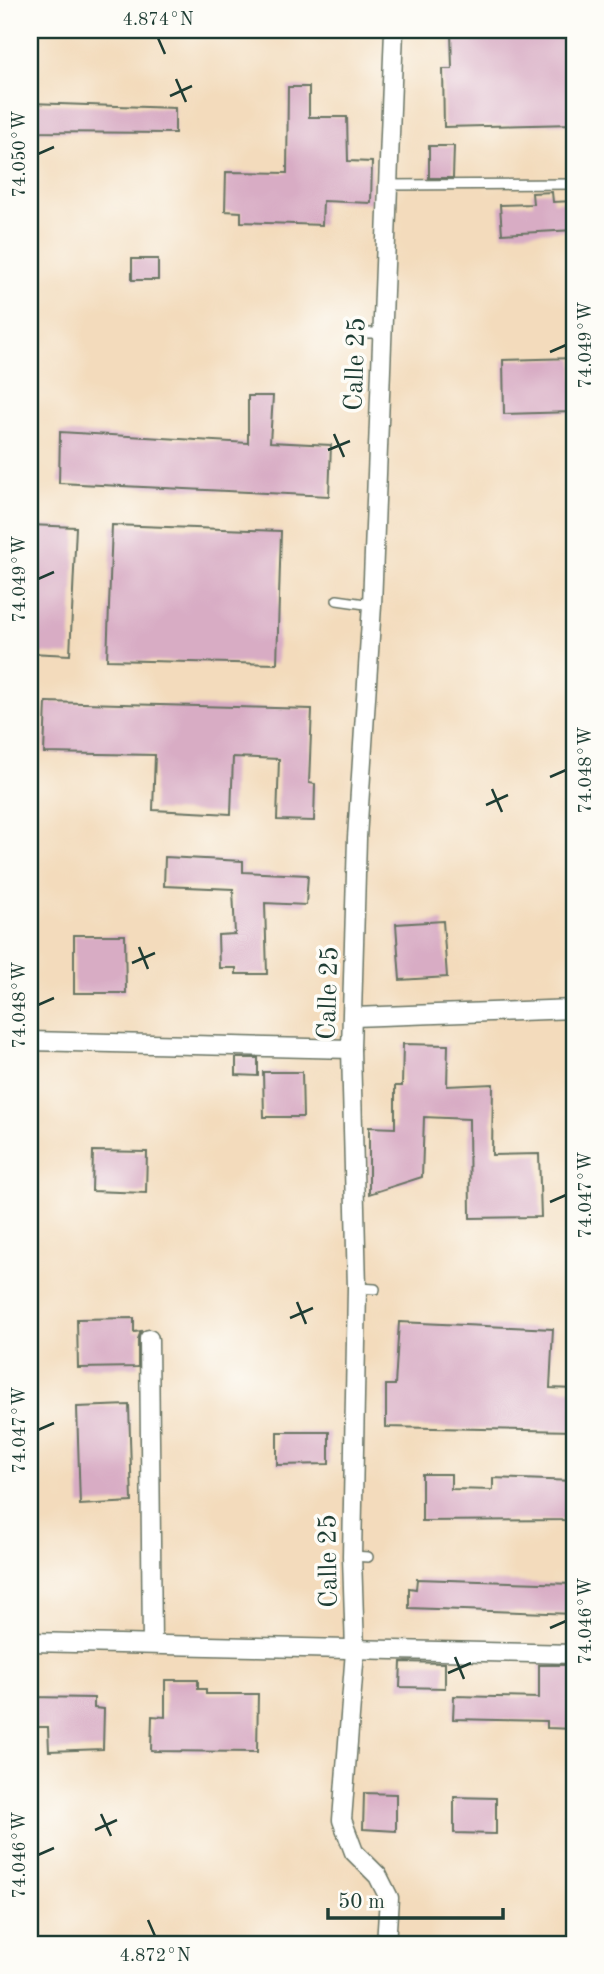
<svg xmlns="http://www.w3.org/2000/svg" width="604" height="1974" font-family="'Old Standard TT',serif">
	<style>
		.building { fill: #d8acc4 }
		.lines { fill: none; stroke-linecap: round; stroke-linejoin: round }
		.lane-casing { stroke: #697464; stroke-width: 12 }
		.street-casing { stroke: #697464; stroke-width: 21 }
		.lane { stroke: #fff; stroke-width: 9 }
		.street { stroke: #fff; stroke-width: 18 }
		.ticks { fill: none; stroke: #1f3d34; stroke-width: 2.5 }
		.labels { text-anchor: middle; stroke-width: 7; stroke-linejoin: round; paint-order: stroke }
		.street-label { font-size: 26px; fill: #1f3d34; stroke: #fdfcf7 }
		.neatline { fill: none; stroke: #1f3d34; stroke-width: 2.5 }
		.ticks-label { font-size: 18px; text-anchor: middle; fill: #1f3d34 }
	</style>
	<rect width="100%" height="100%" fill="#fdfcf7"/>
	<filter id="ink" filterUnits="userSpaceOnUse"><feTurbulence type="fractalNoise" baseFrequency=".0143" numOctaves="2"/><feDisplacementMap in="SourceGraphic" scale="14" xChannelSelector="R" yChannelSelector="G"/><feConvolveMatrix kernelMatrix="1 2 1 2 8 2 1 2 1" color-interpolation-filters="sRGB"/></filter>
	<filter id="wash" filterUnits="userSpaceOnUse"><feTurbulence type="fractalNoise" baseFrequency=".00686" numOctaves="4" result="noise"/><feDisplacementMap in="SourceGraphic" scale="28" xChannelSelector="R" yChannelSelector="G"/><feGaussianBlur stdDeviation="1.57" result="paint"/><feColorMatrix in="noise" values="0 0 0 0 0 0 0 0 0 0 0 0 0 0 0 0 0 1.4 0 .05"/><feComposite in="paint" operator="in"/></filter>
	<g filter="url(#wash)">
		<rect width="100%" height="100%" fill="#f3dbbc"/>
		<g id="blocks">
			<!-- building -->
			<g class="building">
				<path d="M451 30H574V124L444 127 443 69H452Z"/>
				<path d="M288 87H309V117H347L348 161 372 162 371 203 323 201 322 225 241 222V212L225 211 226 172 287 173Z"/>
				<path d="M30 103 175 108V133L30 132Z"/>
				<path d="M429 146H454L453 178H429Z"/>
				<path d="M552 192 553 202 574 201V230L502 234 500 205 533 204 532 193Z"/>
				<rect x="132" y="259" width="26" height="21"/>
				<path d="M573 358 574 412 504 414 503 360Z"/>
				<path d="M248 396H273L270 442 331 445 329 496 59 483 60 432 248 443Z"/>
				<path d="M30 525 76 527 70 655 30 653Z"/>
				<path d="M112 525 281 531 277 664 107 660Z"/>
				<path d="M46 702 312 709 309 783 315 784 314 821 277 820 279 759 233 757 231 814 153 810 155 755 44 753Z"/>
				<path d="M165 857 243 861V872L308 875 306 905 265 903 267 974H236V968H219L218 935 235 934 233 889 164 886Z"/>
				<path d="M443 921 447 977 400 980 396 924Z"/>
				<path d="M74 935H125L126 993H74Z"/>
				<path d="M403 1044 448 1045 447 1086 493 1084 492 1155 539 1154 541 1217 470 1218 469 1119 424 1117 422 1177 369 1194V1127L395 1128V1086H402Z"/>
				<path d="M236 1058H258V1076L236 1075Z"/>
				<path d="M263 1072H302L303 1117H264Z"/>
				<path d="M93 1151 147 1152 146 1193 92 1191Z"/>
				<path d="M134 1318V1332L141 1331 138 1339V1367L78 1368 77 1319Z"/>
				<path d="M399 1322 553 1329 550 1388 574 1389V1431L386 1427V1385H395Z"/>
				<path d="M129 1405 132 1502 80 1505 77 1407Z"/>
				<path d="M277 1432H329V1464L277 1465Z"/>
				<path d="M422 1474H451V1489L493 1490V1478L574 1481V1520L422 1521Z"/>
				<path d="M417 1579 574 1584V1614L409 1608V1588L416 1589Z"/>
				<path d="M401 1662 445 1663V1688L400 1687Z"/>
				<path d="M539 1665H574V1729L547 1728V1721L453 1719 454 1696 539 1698Z"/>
				<path d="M165 1680H198V1689H206V1694H258L257 1752 151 1751 152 1716 165 1717Z"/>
				<path d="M30 1697 94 1698V1708L104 1709 103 1749 49 1751 48 1727H30Z"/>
				<path d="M364 1793 396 1794V1831L363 1829Z"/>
				<path d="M454 1797 496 1798V1834L454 1833Z"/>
			</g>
		</g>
	</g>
	<g filter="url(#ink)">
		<use href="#blocks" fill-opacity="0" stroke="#697464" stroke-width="2"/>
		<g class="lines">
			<defs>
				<g id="lane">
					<path d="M387 185 574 184"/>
					<path d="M352 333H381"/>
					<path d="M337 600 372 605"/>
					<path d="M357 1288 375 1289"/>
					<path d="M352 1556 368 1557"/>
				</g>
				<g id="street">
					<path d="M354 1017 574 1009"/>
					<path d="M30 1041 351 1049"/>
					<path d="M149 1339 152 1644"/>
					<path d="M30 1642 574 1654"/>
					<path d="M386 1944 389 1898 378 1876 354 1852 342 1820 355 1651 352 1556 357 1288 351 1049 357 838 372 605 394 30"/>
				</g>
			</defs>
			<!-- lane casing -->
			<use href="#lane" class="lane-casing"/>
			<!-- street casing -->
			<use href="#street" class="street-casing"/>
			<!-- lane -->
			<use href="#lane" class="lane"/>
			<!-- street -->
			<use href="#street" class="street"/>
		</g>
	</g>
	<!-- ticks -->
	<path class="ticks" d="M158 38 165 54M176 79 186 102M170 96 192 86M38 154 54 147M550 352 566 345M334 434 344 457M328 450 350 441M38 579 54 572M550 777 566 770M492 789 502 812M486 805 508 795M139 947 148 969M132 963 155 953M38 1005 54 998M550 1202 566 1195M297 1302 306 1324M290 1318 313 1308M38 1430 54 1423M550 1628 566 1621M455 1657 464 1679M448 1673 471 1663M101 1814 111 1836M95 1830 117 1820M38 1855 54 1848M148 1920 155 1936"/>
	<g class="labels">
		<!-- street labels -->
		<g class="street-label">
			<text transform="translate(354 364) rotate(-88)" y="9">Calle 25</text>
			<text transform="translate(327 993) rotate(-88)" y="9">Calle 25</text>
			<text transform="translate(327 1561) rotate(-91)" y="9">Calle 25</text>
		</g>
	</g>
	<!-- margin -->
	<rect width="604" height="1974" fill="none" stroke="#fdfcf7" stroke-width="77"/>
	<!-- scale -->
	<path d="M328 1908v10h175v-10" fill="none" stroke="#1f3d34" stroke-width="3.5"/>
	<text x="338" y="1908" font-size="21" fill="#1f3d34" stroke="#fdfcf7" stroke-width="5" paint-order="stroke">50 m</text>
	<rect x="38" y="38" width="528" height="1898" class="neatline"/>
	<g class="ticks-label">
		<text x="158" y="25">4.874°N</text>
		<text transform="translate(19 154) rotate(-90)" y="6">74.050°W</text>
		<text transform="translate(585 345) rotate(-90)" y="6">74.049°W</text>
		<text transform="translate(19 579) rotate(-90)" y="6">74.049°W</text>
		<text transform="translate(585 770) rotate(-90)" y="6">74.048°W</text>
		<text transform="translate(19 1005) rotate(-90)" y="6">74.048°W</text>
		<text transform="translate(585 1195) rotate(-90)" y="6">74.047°W</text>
		<text transform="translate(19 1430) rotate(-90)" y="6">74.047°W</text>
		<text transform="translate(585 1621) rotate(-90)" y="6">74.046°W</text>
		<text transform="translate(19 1855) rotate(-90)" y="6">74.046°W</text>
		<text x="155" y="1961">4.872°N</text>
	</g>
</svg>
